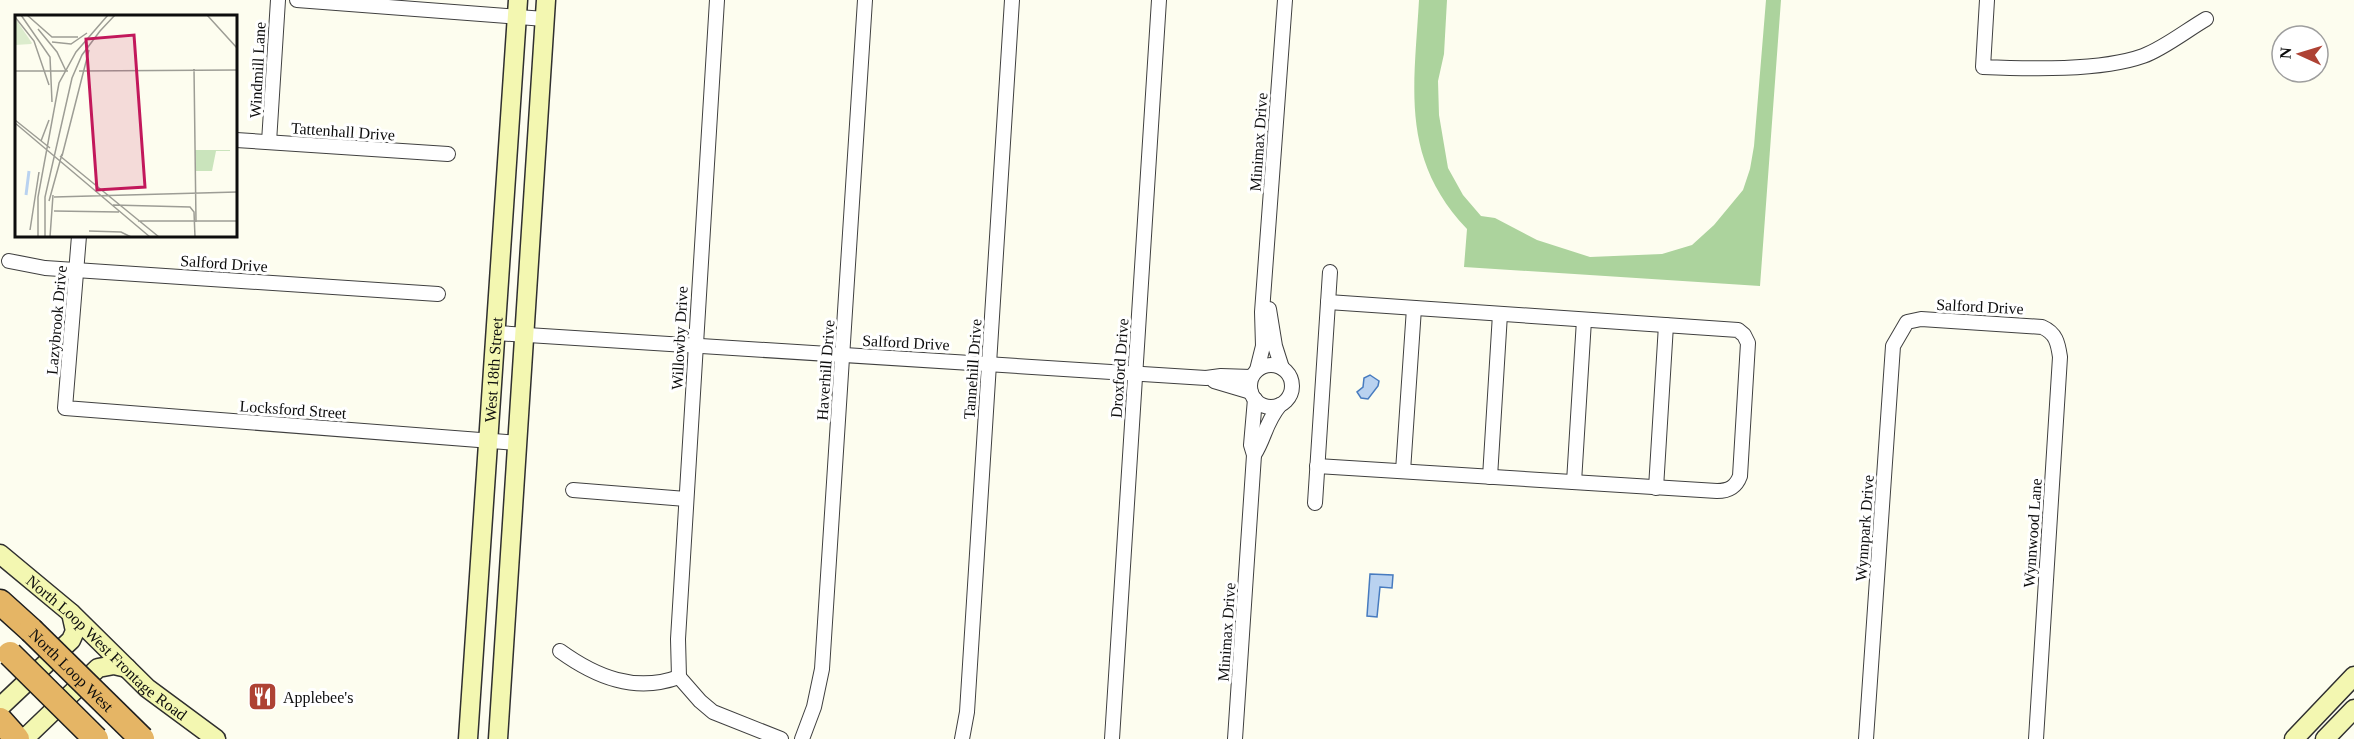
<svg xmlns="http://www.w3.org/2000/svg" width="2354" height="739" font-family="Georgia,serif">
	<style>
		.forest { fill: #acd39d }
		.water { fill: #b9d2f0; stroke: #477bbf; stroke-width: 1.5 }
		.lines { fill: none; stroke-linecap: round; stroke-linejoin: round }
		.minor-casing { stroke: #404040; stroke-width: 16 }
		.secondary-casing { stroke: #2f2f2f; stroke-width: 21 }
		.motorway-casing { stroke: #1e1e1e; stroke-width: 27 }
		.minor { stroke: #fff; stroke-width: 14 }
		.secondary { stroke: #f3f7b1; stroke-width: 18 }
		.motorway { stroke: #e5b565; stroke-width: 24 }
		.motorway-bridge-casing { stroke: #1e1e1e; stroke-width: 27; stroke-linecap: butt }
		.motorway-bridge { stroke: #e5b565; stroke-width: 24 }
		.labels { text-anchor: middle; stroke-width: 6; stroke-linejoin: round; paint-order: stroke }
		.street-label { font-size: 16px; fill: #0d0d0d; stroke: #fff }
		.poi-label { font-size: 16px; fill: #0d0d0d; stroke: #fff; text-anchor: start }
		.inset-river { fill: none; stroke: #b9d2f0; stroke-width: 3 }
		.inset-road { fill: none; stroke: #9d9d95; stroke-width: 1.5 }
		.view { fill: #c2185b; fill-opacity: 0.15; stroke: #c2185b; stroke-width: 3 }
		.inset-edge { fill: none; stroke: #0d0d0d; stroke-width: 3 }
	</style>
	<rect width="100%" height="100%" fill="#fdfdef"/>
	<!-- forest -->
	<path class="forest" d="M1419 0H1447L1444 54 1438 81 1439 115 1448 168 1463 195 1481 216 1495 218 1537 240 1590 257 1662 254 1692 245 1714 225 1743 190 1750 169 1754 146 1766 0H1781L1760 286 1464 267 1467 229C1400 158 1414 89 1419 0Z"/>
	<!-- water -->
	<g class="water">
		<path d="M1370 375 1379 381 1378 386 1368 399 1361 398 1357 392 1363 387 1364 378Z"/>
		<path d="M1370 574 1393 575 1392 588 1380 587 1377 617 1367 616Z"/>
	</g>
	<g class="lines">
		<defs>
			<g id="minor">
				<path d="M297 0 545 19"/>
				<path d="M1987 0 1983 67C2029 69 2101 71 2143 56 2163 49 2187 30 2206 19"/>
				<path d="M236 140 448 154"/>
				<path d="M269 142 278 0"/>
				<path d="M79 236 65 408 518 443"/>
				<path d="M9 261 45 268 438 294"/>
				<path d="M1269 309 1275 346 1282 368"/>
				<path d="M496 333 1206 378 1221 376 1251 377"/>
				<circle cx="1271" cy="386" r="21"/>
				<path d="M1257 370 1263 346 1262 312 1285 0"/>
				<path d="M1214 381 1251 392"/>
				<path d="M1254 455C1265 438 1265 423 1280 405"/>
				<path d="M1317 466 1717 491C1729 491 1736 487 1740 476L1748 343 1744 335 1738 330 1328 302"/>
				<path d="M1403 471 1414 308"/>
				<path d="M1490 477 1500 314"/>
				<path d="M1574 482 1584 320"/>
				<path d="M1656 488 1666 325"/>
				<path d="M573 490 686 499"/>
				<path d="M1315 503 1330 272"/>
				<path d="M560 651C596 677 635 693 679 677"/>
				<path d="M679 677 678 639 717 0"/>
				<path d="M679 677 700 701 713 712 781 739"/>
				<path d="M802 739 814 707 822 669 865 0"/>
				<path d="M962 739 967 712 1012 0"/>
				<path d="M1112 739 1159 0"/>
				<path d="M1235 739 1254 455 1251 445 1255 399"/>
				<path d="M1866 739 1893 346 1907 322 1921 319 2042 327C2056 333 2058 343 2060 357L2036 739"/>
			</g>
			<g id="secondary">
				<path id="s1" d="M0 554 71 613 147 688 216 739"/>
				<path d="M0 707 71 640 75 631 71 613"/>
				<path d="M24 739 98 668 114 665 127 668"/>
				<path id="s2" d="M468 739 518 0"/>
				<path d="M498 739 546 0"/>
				<path d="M2294 739 2354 676"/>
				<path d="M2325 739 2354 709"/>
			</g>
			<g id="motorway">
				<path d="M0 602 31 630"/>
				<path d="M0 720 17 739"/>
			</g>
		</defs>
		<!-- minor casing -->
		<use href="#minor" class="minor-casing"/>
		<!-- secondary casing -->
		<use href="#secondary" class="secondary-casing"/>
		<!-- motorway casing -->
		<use href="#motorway" class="motorway-casing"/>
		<!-- minor -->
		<use href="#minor" class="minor"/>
		<!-- secondary -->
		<use href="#secondary" class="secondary"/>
		<!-- motorway -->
		<use href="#motorway" class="motorway"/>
		<defs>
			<g id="motorway-bridge">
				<path id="s3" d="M31 630 142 739"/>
				<path d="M10 654 96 739"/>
			</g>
		</defs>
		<!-- motorway-bridge casing -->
		<use href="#motorway-bridge" class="motorway-bridge-casing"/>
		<!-- motorway-bridge -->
		<use href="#motorway-bridge" class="motorway-bridge"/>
	</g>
	<!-- icons -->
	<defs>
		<symbol id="restaurant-square" viewBox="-11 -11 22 22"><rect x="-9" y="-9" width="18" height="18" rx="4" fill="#ae4234" stroke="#fff"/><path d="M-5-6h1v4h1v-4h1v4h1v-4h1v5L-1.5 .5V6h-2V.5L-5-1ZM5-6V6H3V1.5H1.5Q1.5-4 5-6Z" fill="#fff"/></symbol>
	</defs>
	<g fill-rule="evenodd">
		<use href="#restaurant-square" x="246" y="680" width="33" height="33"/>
	</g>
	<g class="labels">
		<!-- street labels -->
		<g class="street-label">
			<text transform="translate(257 70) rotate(-87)" y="6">Windmill Lane</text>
			<text transform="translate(343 131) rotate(4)" y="6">Tattenhall Drive</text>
			<text transform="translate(1258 142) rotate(-86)" y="6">Minimax Drive</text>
			<text transform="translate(224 263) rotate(4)" y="6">Salford Drive</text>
			<text transform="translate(1980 306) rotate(3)" y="6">Salford Drive</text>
			<text transform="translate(56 320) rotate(-85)" y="6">Lazybrook Drive</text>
			<text transform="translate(679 338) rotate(-87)" y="6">Willowby Drive</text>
			<text transform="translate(906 342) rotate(3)" y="6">Salford Drive</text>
			<text transform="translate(1119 368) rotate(-86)" y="6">Droxford Drive</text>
			<text transform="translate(972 369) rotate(-86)" y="6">Tannehill Drive</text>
			<text dy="6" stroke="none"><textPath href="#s2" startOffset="370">West 18th Street</textPath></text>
			<text transform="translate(825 370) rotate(-86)" y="6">Haverhill Drive</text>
			<text transform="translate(293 409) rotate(4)" y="6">Locksford Street</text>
			<text transform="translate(1864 528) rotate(-86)" y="6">Wynnpark Drive</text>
			<text transform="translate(2032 533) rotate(-86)" y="6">Wynnwood Lane</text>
			<text transform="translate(1226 632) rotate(-86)" y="6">Minimax Drive</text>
			<text dy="6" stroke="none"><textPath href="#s1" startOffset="142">North Loop West Frontage Road</textPath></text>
			<text dy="6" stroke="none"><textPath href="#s3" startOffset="57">North Loop West</textPath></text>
		</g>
		<!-- poi labels -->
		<g class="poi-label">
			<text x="283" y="703">Applebee's</text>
		</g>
	</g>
	<!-- overview -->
	<g transform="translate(15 15)">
		<rect width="222" height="222" fill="#fdfdef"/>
		<path d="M180 135H215V136H201L197 156H181Z" fill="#cae4bc"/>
		<path d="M0 3 17 28 16 29 0 30Z" fill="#dceccd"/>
		<path class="inset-river" d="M11 180 14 156"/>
		<path class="inset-road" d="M6 0 35 42 37 87M12 0 37 22H63M192 0 222 33M0 2 19 26 34 70M23 14 42 37 51 56M85 16 100 0M37 27 56 29 72 18M179 54 181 207M0 56H53M64 56 222 55M0 105 35 133M0 108 135 222M26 126 34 105M45 141 144 222M47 141 74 35M39 182 222 177M34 186 47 139M98 190 175 192 179 197 180 222M39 196 104 197M123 206H222M15 215 24 157M74 216 106 217 116 222M23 222V182L44 68 61 37 93 0M30 222V182L57 63 67 40 85 16M35 222 38 180"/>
		<path class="view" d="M119 20 130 172 82 175 71 24Z"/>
		<rect width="222" height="222" class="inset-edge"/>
	</g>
	<!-- north arrow -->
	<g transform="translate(2300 54) rotate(274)"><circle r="28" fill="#ffffff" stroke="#9e9e9e" stroke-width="1.5"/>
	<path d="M0-4.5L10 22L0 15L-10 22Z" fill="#ae4234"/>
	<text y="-9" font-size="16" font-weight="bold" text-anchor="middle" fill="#0d0d0d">N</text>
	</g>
</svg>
